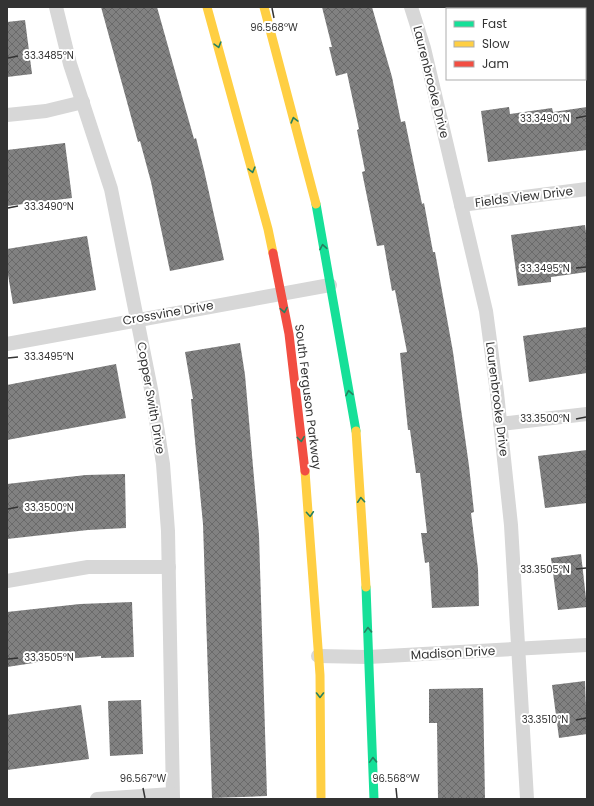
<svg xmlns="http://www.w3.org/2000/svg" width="594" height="806" font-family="Poppins,sans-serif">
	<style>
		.building { fill: url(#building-cross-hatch) }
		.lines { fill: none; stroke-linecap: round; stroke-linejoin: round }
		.street { stroke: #d7d7d7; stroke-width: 14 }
		.fast { stroke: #16e098; stroke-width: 9 }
		.slow { stroke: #ffcf43; stroke-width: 9 }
		.jam { stroke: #f24e42; stroke-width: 9 }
		.oneway { stroke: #268160 }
		.ticks { fill: none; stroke: #333; stroke-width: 1.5 }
		.labels { text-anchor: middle; stroke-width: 4; stroke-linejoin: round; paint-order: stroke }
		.street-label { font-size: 12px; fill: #333; stroke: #fff }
		.ticks-label { font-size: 10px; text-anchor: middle; fill: #333; stroke: #fff; stroke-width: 4; stroke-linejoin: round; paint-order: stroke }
	</style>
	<defs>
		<pattern id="building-cross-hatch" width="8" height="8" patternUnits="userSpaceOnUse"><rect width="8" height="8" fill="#818181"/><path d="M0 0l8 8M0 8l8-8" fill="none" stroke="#6a6a6a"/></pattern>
	</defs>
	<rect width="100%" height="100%" fill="#fff"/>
	<!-- building -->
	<g class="building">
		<path d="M101 7H157L194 139 196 138 204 170 224 260 170 271 151 182 140 141 138 142Z"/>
		<path d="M322 7H372L392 77 401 122 405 121 422 204 424 203 433 252H435L453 352 469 466 474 512 471 513 478 569 479 606 432 608 429 562 425 563 421 533H427L420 473H416L410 430H408L400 353 407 352 395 290 392 291 384 245 377 246 362 172 365 171 357 130 359 129 347 73 336 76 329 47H332Z"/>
		<path d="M25 20 32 74 7 77V22Z"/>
		<path d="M509 107 510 114 552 108 553 112 587 107V150L488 162 481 111Z"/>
		<path d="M65 143 72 198 7 206V150Z"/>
		<path d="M585 225 587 241V272L551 277V282L518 286 511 235Z"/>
		<path d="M87 236 96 290 13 304 7 269V249Z"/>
		<path d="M587 327V373L529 382 523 336Z"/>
		<path d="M240 343 245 375 259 535 267 796 212 798 203 524 191 399H193L185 352Z"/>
		<path d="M116 364 126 418 7 440V385Z"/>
		<path d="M587 450V503L545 508 538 456Z"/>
		<path d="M125 474 126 528 88 530 7 539V484L86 475Z"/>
		<path d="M581 554 587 607 558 610 551 558Z"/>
		<path d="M132 602 134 657 101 658V656L53 660 7 667V612L80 604Z"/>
		<path d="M585 681 587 734 559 738 552 685Z"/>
		<path d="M483 688 485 799H438L437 723H429V689Z"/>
		<path d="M141 700 143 754 110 756 108 701Z"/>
		<path d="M81 705 89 759 7 770V715Z"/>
	</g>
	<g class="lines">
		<!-- street -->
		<g class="street">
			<path d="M56 7 70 64 111 189 151 389 163 464 168 531 173 799"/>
			<path d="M411 7 424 48 486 311 497 393 511 525 527 799"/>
			<path d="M7 115 46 111 83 102"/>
			<path d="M461 205 587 189"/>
			<path d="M7 344 330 285"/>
			<path d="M500 424 587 414"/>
			<path d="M7 581 88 567H169"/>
			<path d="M318 656 368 657 587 645"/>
			<path d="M97 799 172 794"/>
		</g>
		<!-- fast -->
		<g class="fast">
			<path d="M316 204 356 431"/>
			<path d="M366 587 374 799"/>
		</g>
		<!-- slow -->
		<g class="slow">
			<path d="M207 7 268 229 273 253"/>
			<path d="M264 7 316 204"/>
			<path d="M356 431 366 587"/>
			<path d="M305 471 320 675 321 799"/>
		</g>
		<!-- jam -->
		<path class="jam" d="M273 253 289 334 305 471"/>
	</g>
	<!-- one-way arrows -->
	<defs><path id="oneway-chevron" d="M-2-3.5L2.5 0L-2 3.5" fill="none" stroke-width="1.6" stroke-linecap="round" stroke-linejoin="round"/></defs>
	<g class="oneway">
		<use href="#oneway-chevron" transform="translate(218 45) rotate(74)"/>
		<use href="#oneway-chevron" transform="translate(294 120) rotate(-105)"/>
		<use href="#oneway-chevron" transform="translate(252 170) rotate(75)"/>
		<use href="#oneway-chevron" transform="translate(323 247) rotate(-100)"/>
		<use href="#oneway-chevron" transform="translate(284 310) rotate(79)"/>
		<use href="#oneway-chevron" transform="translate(349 393) rotate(-100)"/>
		<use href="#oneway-chevron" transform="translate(301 439) rotate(83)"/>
		<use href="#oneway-chevron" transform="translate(361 500) rotate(-94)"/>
		<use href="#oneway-chevron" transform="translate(310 514) rotate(86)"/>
		<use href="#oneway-chevron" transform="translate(368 630) rotate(-92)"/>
		<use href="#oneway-chevron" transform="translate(320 695) rotate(90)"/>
		<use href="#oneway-chevron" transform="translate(373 760) rotate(-92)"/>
	</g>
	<!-- ticks -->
	<path class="ticks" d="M272 8 274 18M8 58 18 56M576 118 586 116M8 208 18 206M576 268 586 267M8 358 18 357M576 419 586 417M8 509 18 507M576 569 586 568M8 659 18 658M576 720 586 718M143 788 145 798M396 788 397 798"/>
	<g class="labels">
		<!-- street labels -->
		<g class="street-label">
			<text transform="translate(431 82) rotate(76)" y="4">Laurenbrooke Drive</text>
			<text transform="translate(524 197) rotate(-7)" y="4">Fields View Drive</text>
			<text transform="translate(168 313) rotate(-10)" y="4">Crossvine Drive</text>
			<text transform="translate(308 397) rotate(83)" y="4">South Ferguson Parkway</text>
			<text transform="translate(151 398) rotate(80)" y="4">Copper Swith Drive</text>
			<text transform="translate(497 399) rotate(83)" y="4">Laurenbrooke Drive</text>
			<text transform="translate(453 653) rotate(-3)" y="4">Madison Drive</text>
		</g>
	</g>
	<g class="ticks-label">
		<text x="274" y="31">96.568°W</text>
		<text x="49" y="59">33.3485°N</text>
		<text x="545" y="122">33.3490°N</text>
		<text x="49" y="210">33.3490°N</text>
		<text x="545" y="272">33.3495°N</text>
		<text x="49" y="360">33.3495°N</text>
		<text x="545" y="422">33.3500°N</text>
		<text x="49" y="511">33.3500°N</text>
		<text x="545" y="573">33.3505°N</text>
		<text x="49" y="661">33.3505°N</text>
		<text x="545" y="723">33.3510°N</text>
		<text x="143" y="782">96.567°W</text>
		<text x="396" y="782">96.568°W</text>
	</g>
	<!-- border -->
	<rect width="594" height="806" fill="none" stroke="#333333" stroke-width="16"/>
	<!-- legend -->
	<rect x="446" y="8" width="140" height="72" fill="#ffffff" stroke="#adadad"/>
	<rect x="454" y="21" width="20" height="6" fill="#16e098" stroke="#adadad"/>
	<text x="482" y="28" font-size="12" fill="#333333">Fast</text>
	<rect x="454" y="41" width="20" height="6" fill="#ffcf43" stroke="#adadad"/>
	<text x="482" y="48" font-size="12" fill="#333333">Slow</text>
	<rect x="454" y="61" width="20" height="6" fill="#f24e42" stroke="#adadad"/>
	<text x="482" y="68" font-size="12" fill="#333333">Jam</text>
</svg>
